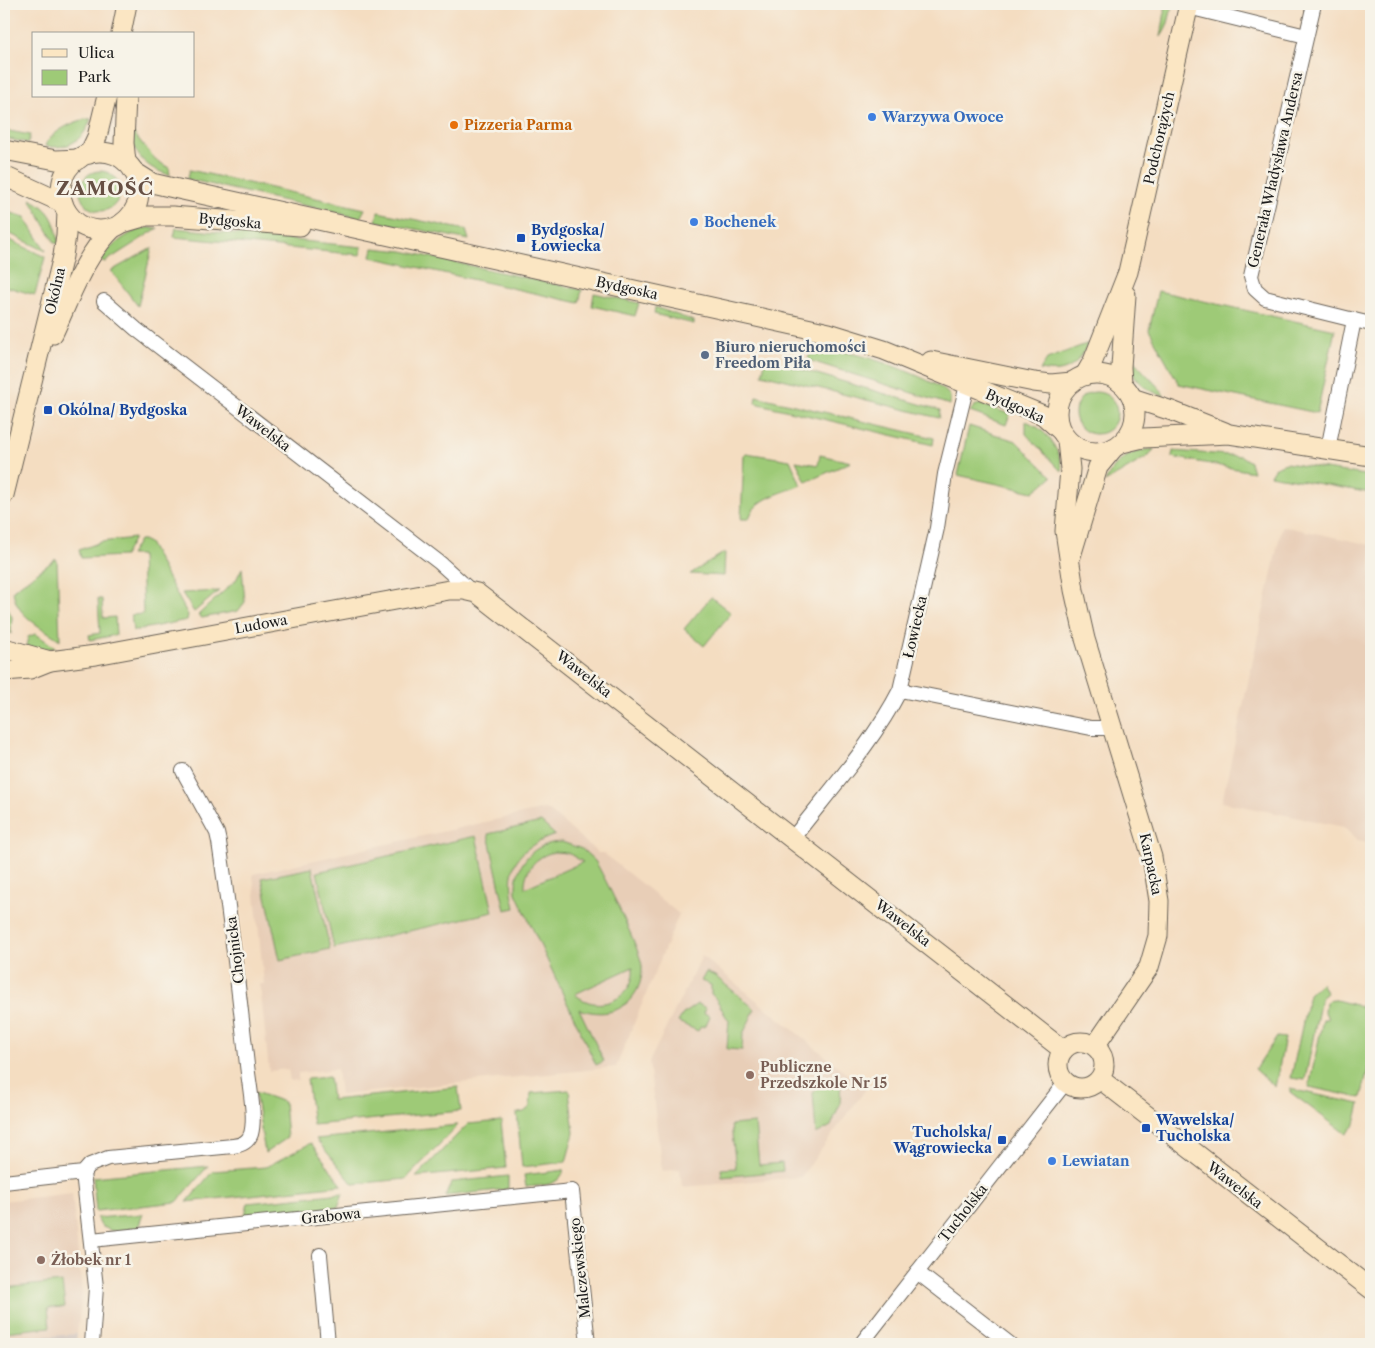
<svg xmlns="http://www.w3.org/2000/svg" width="1375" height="1348" font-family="'Libre Caslon Text',serif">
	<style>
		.built { fill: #e8ceb7 }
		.industrial { fill: #cec1ba }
		.green { fill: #9eca77; stroke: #5d734a; fill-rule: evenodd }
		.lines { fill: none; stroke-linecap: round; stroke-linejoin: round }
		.street-casing { stroke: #686056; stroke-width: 16 }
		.secondary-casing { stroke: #686056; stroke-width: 21 }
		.street { stroke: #fff; stroke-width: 14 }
		.secondary { stroke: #fbe6c3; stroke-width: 19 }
		.shop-dot { fill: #3f7fe0; stroke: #f7f3e8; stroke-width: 2 }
		.food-dot { fill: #e8710a; stroke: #f7f3e8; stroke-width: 2 }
		.transit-dot { fill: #1a4fb4; stroke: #f7f3e8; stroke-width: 2 }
		.service-dot { fill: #5c6f8a; stroke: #f7f3e8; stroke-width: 2 }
		.education-dot { fill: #8d6e63; stroke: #f7f3e8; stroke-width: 2 }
		.labels { text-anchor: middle; stroke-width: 5; stroke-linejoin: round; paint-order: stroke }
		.shop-label { font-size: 14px; font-weight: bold; fill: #366cbe; stroke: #f7f3e8; text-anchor: start }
		.food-label { font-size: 14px; font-weight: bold; fill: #c56008; stroke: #f7f3e8; text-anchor: start }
		.street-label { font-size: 14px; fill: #1c1c1c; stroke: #f7f3e8 }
		.transit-label { font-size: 14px; font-weight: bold; fill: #164399; stroke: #f7f3e8; text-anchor: start }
		.service-label { font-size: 14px; font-weight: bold; fill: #4e5e75; stroke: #f7f3e8; text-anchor: start }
		.education-label { font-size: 14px; font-weight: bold; fill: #785e54; stroke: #f7f3e8; text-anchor: start }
		.district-label { font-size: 19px; font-weight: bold; letter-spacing: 1px; fill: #664f43; stroke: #f7f3e8 }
	</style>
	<rect width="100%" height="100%" fill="#f7f3e8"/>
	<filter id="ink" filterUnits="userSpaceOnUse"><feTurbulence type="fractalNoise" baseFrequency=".02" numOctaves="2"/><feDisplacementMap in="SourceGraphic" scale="10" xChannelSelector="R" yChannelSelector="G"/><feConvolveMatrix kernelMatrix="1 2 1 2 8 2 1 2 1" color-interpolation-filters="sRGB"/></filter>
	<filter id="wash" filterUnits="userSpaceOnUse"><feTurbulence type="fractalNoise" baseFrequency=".0096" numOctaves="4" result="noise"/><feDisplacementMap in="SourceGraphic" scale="20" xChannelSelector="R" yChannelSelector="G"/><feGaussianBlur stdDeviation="1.12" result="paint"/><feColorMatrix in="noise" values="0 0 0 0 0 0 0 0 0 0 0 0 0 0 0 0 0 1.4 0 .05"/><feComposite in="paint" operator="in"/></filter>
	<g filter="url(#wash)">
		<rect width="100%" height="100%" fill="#f4ddc1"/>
		<!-- built -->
		<g class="built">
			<path d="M1282 526 1371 545V844L1358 841 1344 827 1222 802Z"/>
			<path d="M544 809 551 812 598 853H603L679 914 616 1067 340 1095 337 1069 298 1073V1080L290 1081 288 1069 269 1071 260 984H264L253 874Z"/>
			<path d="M702 956 866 1089 801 1177 682 1187 680 1169 662 1171 649 1062Z"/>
			<path d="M72 1193 82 1294 77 1334 4 1339V1201Z"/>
		</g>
		<!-- industrial -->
		<path class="industrial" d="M77 1334 76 1344H4V1339Z"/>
		<!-- green -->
		<g class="green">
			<path d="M1166 4H1173L1168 23 1161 37Z"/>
			<path d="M91 119C83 141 68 150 45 146 49 133 78 118 91 119Z"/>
			<path d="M4 130 30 135 28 143 4 138Z"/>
			<path d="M131 130 156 160 169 168 170 175C147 169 132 155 131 130Z"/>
			<path d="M190 170 365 209 360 218 187 179Z"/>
			<circle cx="100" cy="191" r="20"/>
			<path d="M30 199C51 209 56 222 59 244L55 243Z"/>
			<path d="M4 211 25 217 46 251 4 231Z"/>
			<path d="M378 212 466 230 469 240 376 221Z"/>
			<path d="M145 228H158L105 262 100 260C111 246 127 232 145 228Z"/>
			<path d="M176 228 362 247 361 255 174 237Z"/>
			<path d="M4 237 45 257 35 295 4 286Z"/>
			<path d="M152 248 138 306 111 271Z"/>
			<path d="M373 248 403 251 582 290 579 303 371 257Z"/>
			<path d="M1158 291 1335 330 1317 413 1179 384 1149 330Z"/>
			<path d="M594 293 639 303 635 316 592 306Z"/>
			<path d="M655 307 694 321V324L654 314Z"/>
			<path d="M1086 344H1088C1076 367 1066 375 1040 370L1047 359Z"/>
			<path d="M811 350C825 351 841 350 854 354 873 358 941 381 950 396V405L808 360Z"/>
			<path d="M1129 356 1161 390 1164 396C1146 391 1128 376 1129 356Z"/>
			<path d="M766 359 940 410 939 418 762 374Z"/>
			<circle cx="1096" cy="413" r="21"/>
			<path d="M756 396 934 438 933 445 755 403Z"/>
			<path d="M980 404 1010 414 1006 425 970 412 974 406Z"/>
			<path d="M1026 421C1048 430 1059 449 1063 471L1059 469 1026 434Z"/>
			<path d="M969 426 1016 441 1052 477 1033 492 958 475Z"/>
			<path d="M1154 449 1150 455 1105 482C1115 461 1131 450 1154 449Z"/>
			<path d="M1173 451 1241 456 1250 462 1253 472 1172 457Z"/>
			<path d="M746 453 790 460 801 485C783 493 754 498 749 519H741L744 455Z"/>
			<path d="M820 455 851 462 806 482 796 461 818 465Z"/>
			<path d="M1286 463 1371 476V493L1270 475 1275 467Z"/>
			<path d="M134 538 124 556 81 558 79 550 101 542Z"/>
			<path d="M139 540H143L149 543 188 615 187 620 133 631 131 615 143 614 141 555H130Z"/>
			<path d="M725 552 724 576 690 574Z"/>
			<path d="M56 559 57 560 60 640C40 626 15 616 13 590Z"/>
			<path d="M242 568 245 602 238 611 202 618 198 615 236 580Z"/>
			<path d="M219 591 194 612 182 593Z"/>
			<path d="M711 597 731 613 704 646 684 629Z"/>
			<path d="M98 599H102L103 618 115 617 116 635 90 640 89 635 100 633Z"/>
			<path d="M4 601 12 617 11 634 4 625Z"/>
			<path d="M35 634H36L56 648 39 649 26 646 28 637Z"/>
			<path d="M541 822 555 835C515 849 505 867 515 908L505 910 488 834Z"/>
			<path d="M476 836 493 912 334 948 317 872Z"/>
			<path d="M562 842 582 849 595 861C604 875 641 952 642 966 643 982 636 997 623 1006 610 1015 594 1014 579 1009L604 1061 596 1065 516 893C514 865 533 842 562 842ZM554 852 568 853 583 862 525 888C524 870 536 856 554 852ZM633 967C636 999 597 1015 575 994Z"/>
			<path d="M312 868 330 949 280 960 262 878Z"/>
			<path d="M706 972 715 976 755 1009 743 1034 742 1050 727 1049 729 1020C721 1012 721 1002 711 994V985L701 981Z"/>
			<path d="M1321 983 1327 993 1321 998 1305 1080 1291 1078 1309 994Z"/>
			<path d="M1332 999 1371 1009V1056L1361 1098 1309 1087 1323 1019H1328L1325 1012 1326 1002Z"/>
			<path d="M697 1004 706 1008 704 1013 710 1016 705 1027 701 1026 698 1031 678 1022 683 1014Z"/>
			<path d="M1277 1037 1285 1038 1275 1087 1255 1069Z"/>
			<path d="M839 1076 841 1077 840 1104 831 1126 816 1134 813 1093 820 1084Z"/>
			<path d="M329 1077 332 1100 458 1087 461 1111 313 1125 307 1079Z"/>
			<path d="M1290 1089 1360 1104 1355 1124 1346 1134 1290 1092Z"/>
			<path d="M569 1090 574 1133 566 1162 522 1167 517 1113 524 1112 530 1107 531 1093Z"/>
			<path d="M255 1092 284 1102 287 1138 265 1153Z"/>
			<path d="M501 1121 506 1168 416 1177 468 1124Z"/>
			<path d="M755 1123 759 1165 782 1163 783 1171 722 1177 721 1169 736 1168 731 1125Z"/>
			<path d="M458 1125 406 1179 353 1184 316 1139Z"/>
			<path d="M311 1143 342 1185 187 1202 213 1171 266 1167Z"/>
			<path d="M208 1166 177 1202 96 1211 93 1177Z"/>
			<path d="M564 1170C559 1187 541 1185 526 1187L524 1175Z"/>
			<path d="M508 1176V1189L445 1196 452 1182Z"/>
			<path d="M343 1193 338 1207 245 1215 248 1203Z"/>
			<path d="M143 1214 138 1228 112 1231 101 1226 97 1218Z"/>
			<path d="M62 1282 65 1307 48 1308 50 1327 4 1332V1288Z"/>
		</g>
	</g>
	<g filter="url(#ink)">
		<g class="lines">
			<defs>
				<g id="street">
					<path d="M1314 4 1251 276 1255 289 1265 298 1354 320 1328 449"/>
					<path d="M1188 7 1306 36"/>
					<path d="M104 301 136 329 440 563 471 591"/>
					<path d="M1354 320 1371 324"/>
					<path d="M900 690 1091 728H1113"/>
					<path d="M793 838C830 790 873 743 900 690L937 528 945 474 967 385"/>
					<path d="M83 1173 96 1287 92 1344"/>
					<path d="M4 1182 83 1173 90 1165 108 1158 233 1146C242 1145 248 1142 251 1134 256 1116 249 1084 247 1065 239 991 230 916 219 842L217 833 183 771"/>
					<path d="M91 1240 572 1191 588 1344"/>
					<path d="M320 1255 328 1344"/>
					<path d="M917 1272 1010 1344"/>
					<path d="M861 1344 1065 1083"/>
				</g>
				<g id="secondary">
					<path d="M121 34 127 4"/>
					<path d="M4 150 56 160 79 159"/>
					<circle cx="100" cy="191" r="39"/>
					<path d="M89 154 97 137 107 96"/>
					<path d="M126 162 124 143 126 96"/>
					<path d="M133 171 152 183 178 189 829 333 884 350 1043 415 1061 431"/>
					<path d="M4 176 63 203"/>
					<path d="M123 223 147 216H172L300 226"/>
					<path d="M53 334C70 298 83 258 112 229"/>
					<path d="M931 361 1034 382 1051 384 1072 382"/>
					<circle cx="1096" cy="413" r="39"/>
					<path d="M1085 375 1093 361 1128 272 1189 4"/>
					<path d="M1122 383 1121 367 1126 295"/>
					<path d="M1132 398 1172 411 1225 432"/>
					<path d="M1067 441 1070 469 1065 531 1074 590 1085 639 1152 857 1159 901 1158 936 1149 967 1095 1046"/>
					<path d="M1122 443 1143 438 1229 434 1371 456"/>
					<path d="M4 495 63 256 66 235 67 212"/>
					<path d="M1071 556 1098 467 1112 450"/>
					<path d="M4 648 50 661"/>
					<path d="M4 671 30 669 50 661 96 655 449 590H464L477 593 1063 1050"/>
					<circle cx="1081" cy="1065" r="23"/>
					<path d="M1100 1079 1371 1289"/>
				</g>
			</defs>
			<!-- street casing -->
			<use href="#street" class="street-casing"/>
			<!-- secondary casing -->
			<use href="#secondary" class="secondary-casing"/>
			<!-- street -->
			<use href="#street" class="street"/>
			<!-- secondary -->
			<use href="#secondary" class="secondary"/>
		</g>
	</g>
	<!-- markers -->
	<g class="shop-dot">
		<circle cx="872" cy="117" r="5"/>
		<circle cx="694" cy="222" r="5"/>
		<circle cx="1052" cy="1161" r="5"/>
	</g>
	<circle class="food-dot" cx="454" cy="125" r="5"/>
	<g class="transit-dot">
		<rect x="516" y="233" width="10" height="10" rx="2.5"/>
		<rect x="43" y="405" width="10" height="10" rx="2.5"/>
		<rect x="1141" y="1123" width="10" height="10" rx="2.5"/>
		<rect x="997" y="1135" width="10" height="10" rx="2.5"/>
	</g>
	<circle class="service-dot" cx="705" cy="355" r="5"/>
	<g class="education-dot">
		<circle cx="750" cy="1075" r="5"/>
		<circle cx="41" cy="1260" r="5"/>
	</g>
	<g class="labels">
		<!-- shop labels -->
		<g class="shop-label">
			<text x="882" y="122">Warzywa Owoce</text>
			<text x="704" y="227">Bochenek</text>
			<text x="1062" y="1166">Lewiatan</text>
		</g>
		<!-- food labels -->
		<g class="food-label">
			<text x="464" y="130">Pizzeria Parma</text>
		</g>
		<!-- street labels -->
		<g class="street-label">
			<text transform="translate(1159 138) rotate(-77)" y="5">Podchorążych</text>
			<text transform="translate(1275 170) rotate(-77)" y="5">Generała Władysława Andersa</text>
			<text transform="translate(230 221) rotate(5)" y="5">Bydgoska</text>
			<text transform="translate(627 288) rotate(12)" y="5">Bydgoska</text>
			<text transform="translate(55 291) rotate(-77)" y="5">Okólna</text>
			<text transform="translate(1015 406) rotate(24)" y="5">Bydgoska</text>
			<text transform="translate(263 428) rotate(38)" y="5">Wawelska</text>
			<text transform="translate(261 624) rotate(-10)" y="5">Ludowa</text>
			<text transform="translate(915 627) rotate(-77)" y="5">Łowiecka</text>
			<text transform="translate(584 674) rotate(38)" y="5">Wawelska</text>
			<text transform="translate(1151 864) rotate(78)" y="5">Karpacka</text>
			<text transform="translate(903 923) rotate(38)" y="5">Wawelska</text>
			<text transform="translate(235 950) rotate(-97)" y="5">Chojnicka</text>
			<text transform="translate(1235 1185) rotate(38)" y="5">Wawelska</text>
			<text transform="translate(963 1213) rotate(-52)" y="5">Tucholska</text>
			<text transform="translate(331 1216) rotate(-6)" y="5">Grabowa</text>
			<text transform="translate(580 1268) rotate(-96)" y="5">Malczewskiego</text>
		</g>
		<!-- transit labels -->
		<g class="transit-label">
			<text x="531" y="235">Bydgoska/<tspan x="531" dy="16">Łowiecka</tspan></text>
			<text x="58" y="415">Okólna/ Bydgoska</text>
			<text x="1156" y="1125">Wawelska/<tspan x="1156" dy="16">Tucholska</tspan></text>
			<text x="992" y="1137" text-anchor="end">Tucholska/<tspan x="992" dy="16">Wągrowiecka</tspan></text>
		</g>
		<!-- service labels -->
		<g class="service-label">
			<text x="715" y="352">Biuro nieruchomości<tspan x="715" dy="16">Freedom Piła</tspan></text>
		</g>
		<!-- education labels -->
		<g class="education-label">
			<text x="760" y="1072">Publiczne<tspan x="760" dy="16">Przedszkole Nr 15</tspan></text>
			<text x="51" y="1265">Żłobek nr 1</text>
		</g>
		<!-- district labels -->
		<g class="district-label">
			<text x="105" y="195">ZAMOŚĆ</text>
		</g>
	</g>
	<!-- margin -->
	<rect width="1375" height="1348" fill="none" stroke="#f7f3e8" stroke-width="20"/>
	<!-- legend -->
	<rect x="32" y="32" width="162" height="65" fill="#f7f3e8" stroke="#9f9d96"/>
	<rect x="42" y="49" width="25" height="8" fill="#fbe6c3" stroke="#9f9d96"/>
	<text x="78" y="58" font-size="15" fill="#1c1c1c">Ulica</text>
	<rect x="42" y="70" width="25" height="15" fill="#9eca77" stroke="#9f9d96"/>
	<text x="78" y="82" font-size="15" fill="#1c1c1c">Park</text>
</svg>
